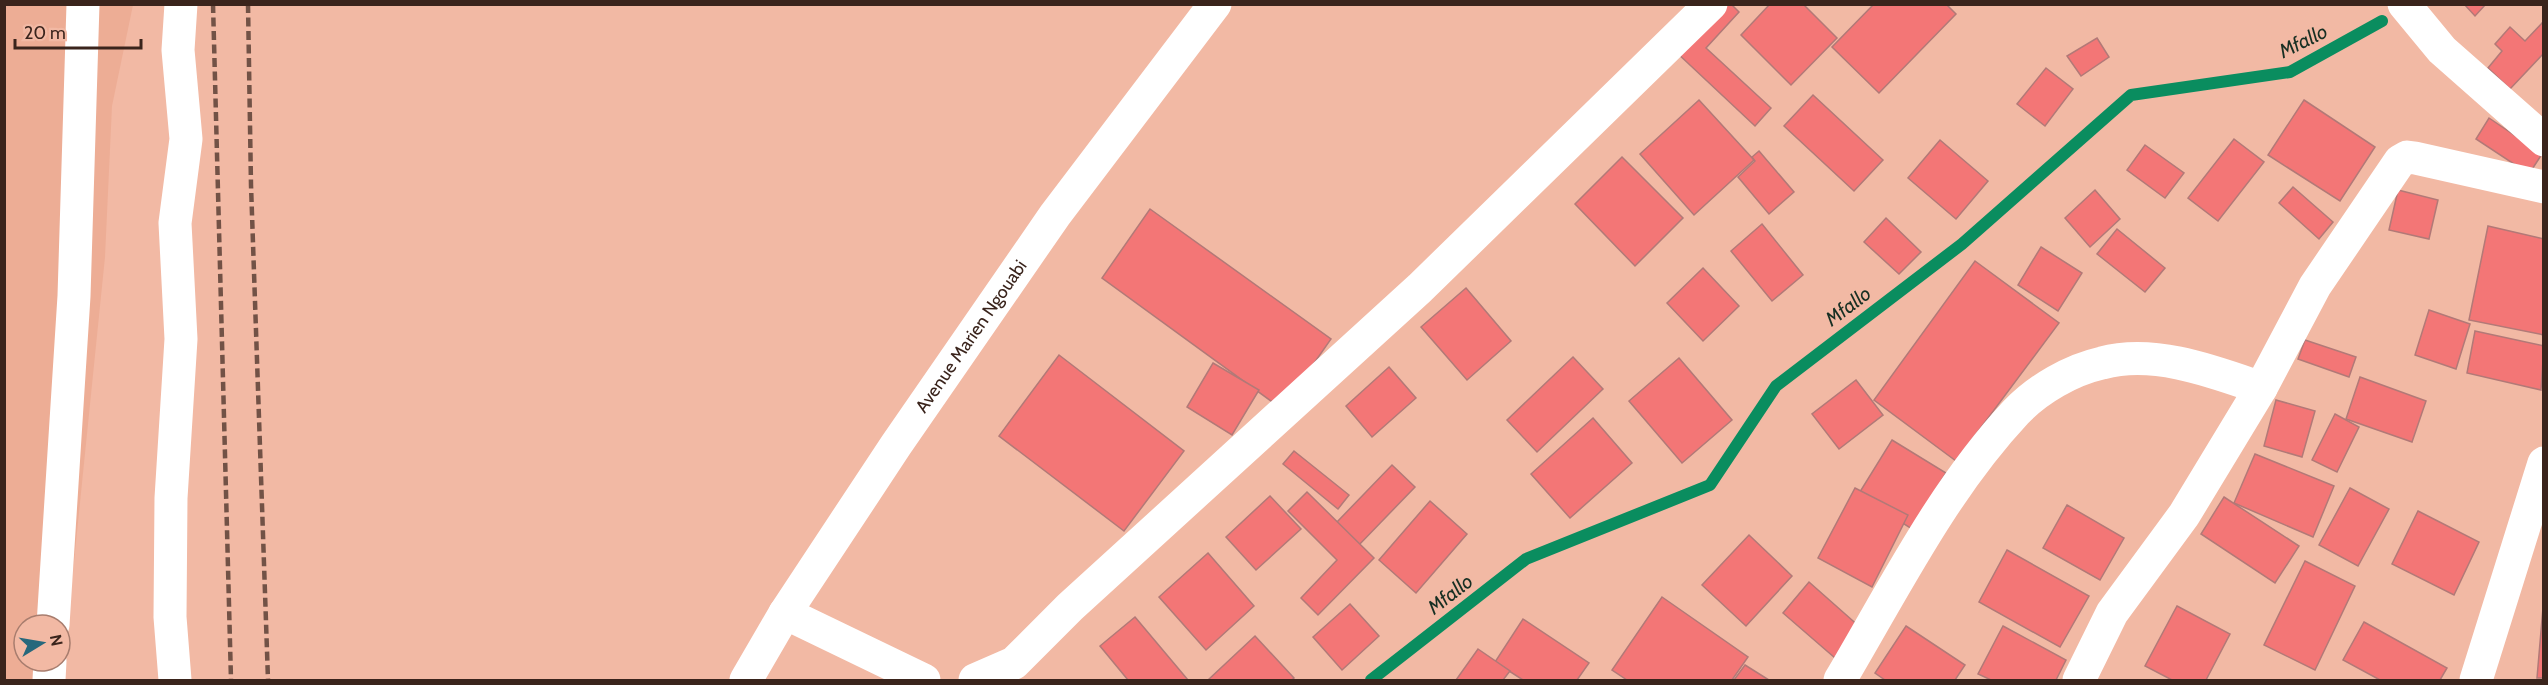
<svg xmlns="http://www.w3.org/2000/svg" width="2548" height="685" font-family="Cabin,sans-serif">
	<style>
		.built { fill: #edad95; fill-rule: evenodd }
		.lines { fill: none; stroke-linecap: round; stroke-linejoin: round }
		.stream { stroke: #0a8d5f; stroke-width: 12 }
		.building { fill: #f37676; stroke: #b27977; stroke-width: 1.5 }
		.minor { stroke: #fff; stroke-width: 33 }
		.rail { stroke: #725246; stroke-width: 4.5; stroke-dasharray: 9 4.5; stroke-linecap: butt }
		.labels { text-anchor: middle; stroke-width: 6; stroke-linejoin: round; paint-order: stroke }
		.street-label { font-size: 18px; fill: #3a241c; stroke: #f2b9a4 }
		.water-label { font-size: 20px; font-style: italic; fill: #172f23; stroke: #f2b9a4 }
	</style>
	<rect width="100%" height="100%" fill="#f2b9a4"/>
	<!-- built -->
	<path class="built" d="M4 5H133L112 106 105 257 70 601 64 680H5ZM24 625H60V661H24Z"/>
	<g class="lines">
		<!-- stream -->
		<path class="stream" d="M1371 680 1526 559 1710 485 1776 386 1962 244 2131 95 2290 72 2382 21"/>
	</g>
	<!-- building -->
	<g class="building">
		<path d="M1717 4H1731L1739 12 1706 48 1771 108 1755 126 1675 51Z"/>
		<path d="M1770 4H1803L1837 38 1791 85 1741 35Z"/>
		<path d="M1874 4H1946L1956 14 1879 93 1832 47Z"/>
		<path d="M2464 4H2486L2475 16Z"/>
		<path d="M2544 21V53L2510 89 2488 68 2502 51 2495 44 2510 27 2525 41Z"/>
		<path d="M2097 38 2109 57 2081 76 2067 56Z"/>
		<path d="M2046 68 2073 89 2045 126 2017 104Z"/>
		<path d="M1813 95 1883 160 1854 191 1784 126Z"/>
		<path d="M1699 100 1754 160 1694 215 1640 154Z"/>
		<path d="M2304 100 2375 147 2340 201 2268 155Z"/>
		<path d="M2489 118 2542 154 2529 174 2476 139Z"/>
		<path d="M2234 139 2264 162 2218 221 2188 198Z"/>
		<path d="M1940 140 1988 181 1956 219 1908 178Z"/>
		<path d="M2145 145 2184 173 2165 198 2127 170Z"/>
		<path d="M1759 151 1794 192 1769 214 1738 177 1755 161 1752 157Z"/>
		<path d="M1622 157 1683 218 1635 266 1575 204Z"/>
		<path d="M2293 187 2333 222 2319 239 2279 203Z"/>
		<path d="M2095 190 2120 219 2090 247 2065 218Z"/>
		<path d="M2398 190 2438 200 2429 239 2389 230Z"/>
		<path d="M1150 209 1331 339 1282 409 1102 278Z"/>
		<path d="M1886 218 1921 252 1899 274 1864 242Z"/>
		<path d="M1762 224 1803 275 1772 301 1731 251Z"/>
		<path d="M2488 226 2544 239V335L2469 320Z"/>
		<path d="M2117 229 2165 268 2145 292 2097 254Z"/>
		<path d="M2041 247 2082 273 2058 311 2018 285Z"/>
		<path d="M1975 261 2059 323 1956 461 1874 400Z"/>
		<path d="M1703 268 1739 306 1703 341 1667 303Z"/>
		<path d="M1466 288 1511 341 1467 380 1421 327Z"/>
		<path d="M2429 310 2470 324 2456 369 2415 355Z"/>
		<path d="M2475 331 2544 346 2541 390 2467 373Z"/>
		<path d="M2305 340 2356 357 2349 377 2298 359Z"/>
		<path d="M1059 355 1184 451 1124 531 999 436Z"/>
		<path d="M1573 357 1603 389 1537 452 1507 420Z"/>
		<path d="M1679 358 1732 420 1682 463 1629 401Z"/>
		<path d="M1213 363 1259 390 1232 435 1187 407Z"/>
		<path d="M1389 367 1416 398 1372 437 1346 406Z"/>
		<path d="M2360 377 2426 401 2412 442 2346 419Z"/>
		<path d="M1856 380 1883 415 1839 449 1812 414Z"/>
		<path d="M2276 400 2315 411 2302 457 2264 446Z"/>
		<path d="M2335 414 2359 427 2337 472 2312 460Z"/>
		<path d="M1593 418 1632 463 1570 518 1531 474Z"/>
		<path d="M1892 440 1946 473 1912 529 1858 495Z"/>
		<path d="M1294 451 1349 495 1338 509 1283 464Z"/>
		<path d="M2255 454 2334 486 2313 537 2234 503Z"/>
		<path d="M1392 465 1415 487 1358 546 1336 523Z"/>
		<path d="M1855 488 1908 515 1872 587 1818 558Z"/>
		<path d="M2350 488 2389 509 2358 566 2319 545Z"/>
		<path d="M1307 492 1374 558 1318 615 1301 598 1337 560 1288 511Z"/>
		<path d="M1270 496 1301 529 1256 570 1226 537Z"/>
		<path d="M2224 497 2299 546 2275 583 2201 534Z"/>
		<path d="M1430 501 1467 534 1416 593 1379 560Z"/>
		<path d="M2067 505 2124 538 2100 580 2043 548Z"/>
		<path d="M2418 511 2479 542 2454 595 2392 564Z"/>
		<path d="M1749 535 1792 576 1746 626 1702 585Z"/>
		<path d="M2007 550 2089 596 2060 647 1979 602Z"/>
		<path d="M1208 553 1254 606 1206 650 1159 597Z"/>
		<path d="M2305 561 2355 586 2315 670 2264 645Z"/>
		<path d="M1809 582 1861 628 1835 658 1783 613Z"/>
		<path d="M2544 596V678H2537Z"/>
		<path d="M1662 597 1748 657 1732 680H1627L1612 670Z"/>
		<path d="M1350 604 1379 636 1342 670 1313 637Z"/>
		<path d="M2177 606 2230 634 2206 680H2172L2145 666Z"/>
		<path d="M1135 617 1188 680H1128L1100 646Z"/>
		<path d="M1523 619 1589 663 1577 680H1523L1495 662Z"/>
		<path d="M2364 622 2447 668 2440 680H2380L2343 660Z"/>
		<path d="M1906 626 1965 665 1955 680H1885L1875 673Z"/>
		<path d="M2003 626 2066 660 2056 680H1991L1978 674Z"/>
		<path d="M1255 636 1294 678 1292 680H1208Z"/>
		<path d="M1478 649 1510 671 1503 680H1456Z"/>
		<path d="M1745 665 1769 680H1734Z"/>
	</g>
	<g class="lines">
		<!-- minor -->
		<g class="minor">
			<path d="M2404 4 2442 50 2544 140"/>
			<path d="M785 613 924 680"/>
			<path d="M53 625 74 296 83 4"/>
			<path d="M49 680 50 661"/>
			<path d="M175 680 170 617 171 498 181 339 175 223 186 139 178 50 181 4"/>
			<path id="s1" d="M746 680 785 613 896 445 1055 215 1215 4"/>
			<path d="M975 680 1014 663 1070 607 1420 288 1711 4"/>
			<path d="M1840 680C1894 589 1943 490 2016 412 2038 389 2071 370 2102 363 2154 349 2212 371 2261 388"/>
			<path d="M2079 680 2112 613 2184 515 2261 388 2315 286 2400 161 2407 157 2415 158 2544 187"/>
			<path d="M2476 680 2544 463"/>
		</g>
		<!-- rail -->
		<g class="rail">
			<path d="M213 4 231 680"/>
			<path d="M248 4 251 185 268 680"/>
		</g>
	</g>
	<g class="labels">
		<!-- street labels -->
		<g class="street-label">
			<text dy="6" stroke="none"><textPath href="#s1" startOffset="411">Avenue Marien Ngouabi</textPath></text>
		</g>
		<!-- water labels -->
		<g class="water-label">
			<text transform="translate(2303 41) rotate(-26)" y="7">Mfallo</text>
			<text transform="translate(1848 306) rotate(-37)" y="7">Mfallo</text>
			<text transform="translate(1450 594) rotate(-38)" y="7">Mfallo</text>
		</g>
	</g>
	<!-- border -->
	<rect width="2548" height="685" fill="none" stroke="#3a241c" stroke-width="12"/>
	<!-- north arrow -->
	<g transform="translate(42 643) rotate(79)"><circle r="28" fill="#f2b9a4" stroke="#a87d6e" stroke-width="1.5"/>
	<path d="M0-4.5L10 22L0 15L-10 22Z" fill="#27687c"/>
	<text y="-9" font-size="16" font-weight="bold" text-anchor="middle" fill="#3a241c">N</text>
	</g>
	<!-- scale -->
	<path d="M15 39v9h126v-9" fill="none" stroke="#3a241c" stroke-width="3"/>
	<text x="24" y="39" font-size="18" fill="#3a241c" stroke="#f2b9a4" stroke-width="4.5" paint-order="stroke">20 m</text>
</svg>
